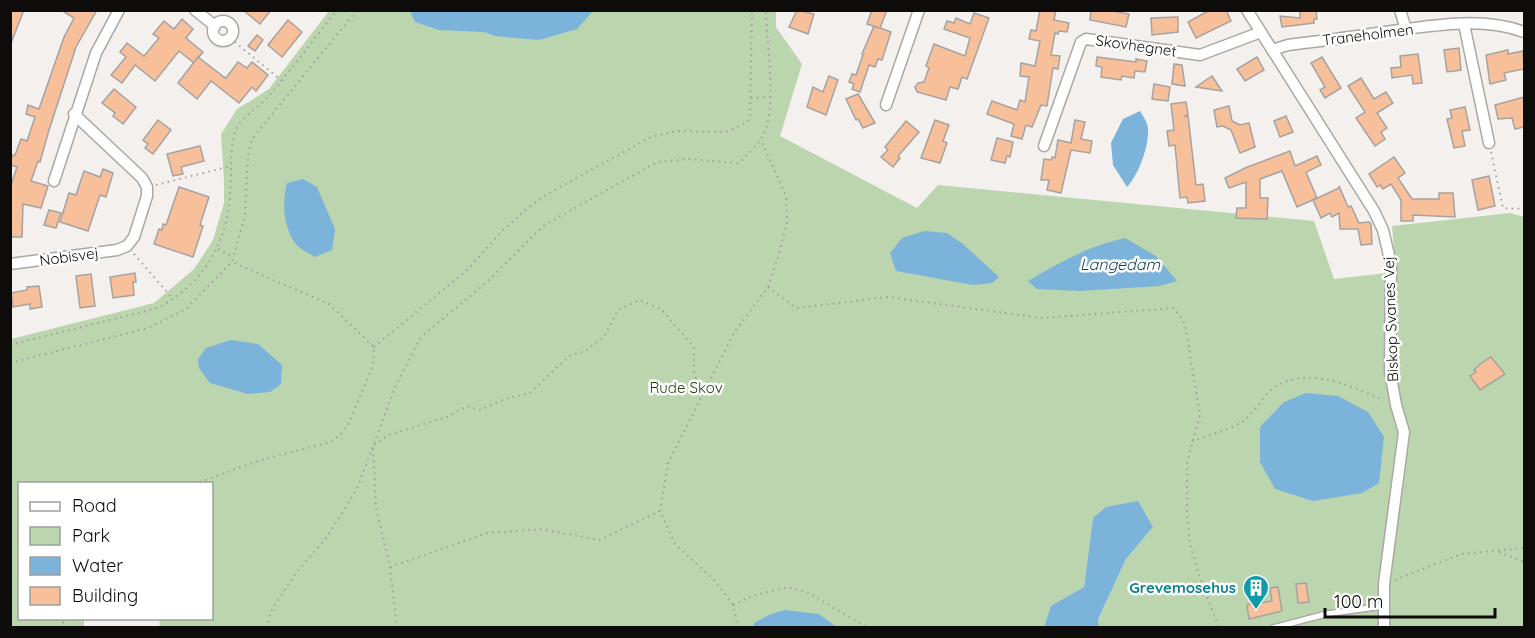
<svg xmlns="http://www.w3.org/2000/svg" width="1535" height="638" font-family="Quicksand,sans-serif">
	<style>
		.green { fill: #bbd5ae }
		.water { fill: #7bb3da }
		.building { fill: #f7c09a; stroke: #a6a2a0; stroke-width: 1.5 }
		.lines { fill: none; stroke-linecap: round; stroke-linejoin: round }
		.lane-casing { stroke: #aaa7a4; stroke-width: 8 }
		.street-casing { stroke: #aaa7a4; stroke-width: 13 }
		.path { stroke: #a29f9e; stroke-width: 2; stroke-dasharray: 1.5 4.5; stroke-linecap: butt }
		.lane { stroke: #fff; stroke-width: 5 }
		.street { stroke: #fff; stroke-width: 10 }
		.labels { text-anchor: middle; stroke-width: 5; stroke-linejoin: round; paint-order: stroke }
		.street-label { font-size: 15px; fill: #0d0c0b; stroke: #fff }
		.park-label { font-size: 15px; fill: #21410a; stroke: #fff }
		.culture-label { font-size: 15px; font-weight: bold; fill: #0d838f; stroke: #fff; text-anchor: end }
		.water-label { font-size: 16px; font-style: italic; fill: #113e59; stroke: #fff }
	</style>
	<rect width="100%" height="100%" fill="#f4f0ee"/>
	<!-- green -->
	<path class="green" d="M329 11H776V27L802 64 780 136 917 208 938 185 1314 221 1334 279 1396 272 1392 226 1510 213 1524 217V627H1099L1098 621 1126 559 1153 527 1093 518 1084 587 1051 607 1044 627H837L819 614 754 623 753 628 160 627 159 619 212 618V484H20V618L84 619V627L11 628V339L154 303 194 269 213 240 224 203V181L221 134 237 109 269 89Z"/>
	<!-- water -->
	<g class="water">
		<path d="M410 11H593L577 29 539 40 495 36 484 32 439 30 415 22Z"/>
		<path d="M1140 111C1143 116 1148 123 1148 129 1149 146 1139 174 1127 187L1113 165 1111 143 1123 119Z"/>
		<path d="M303 179 317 187 335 229 332 250 315 257C309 253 299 249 295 243 283 225 282 203 287 183Z"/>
		<path d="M924 231 947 233 963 244 999 277 992 283 973 285 896 271 890 253 902 238Z"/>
		<path d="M1125 238 1156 256 1177 281 1159 286 1080 291 1037 289 1028 281C1061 262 1088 246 1125 238Z"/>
		<path d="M231 340 258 344 282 365 281 384 270 392 248 394 210 383 199 368 198 359 206 348Z"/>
		<path d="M1306 393 1338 396 1368 412 1384 437 1379 483 1362 493 1313 501 1275 489 1260 462V427L1284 402Z"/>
		<path d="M1138 501 1153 527 1126 559 1098 620 1099 627H1044L1051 606 1084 587 1093 518 1106 507Z"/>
		<path d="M785 610 819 614 837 627H753L754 623 771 614Z"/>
	</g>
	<!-- building -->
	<g class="building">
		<path d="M10 10H24L11 43H10Z"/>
		<path d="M61 10H97L76 47 49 130 40 162 38 161 31 181 48 186 41 208 23 204 22 237H10V188L17 167 10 165V162L13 155H15L21 139 27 141 35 117 26 114 28 105 39 109 64 37 74 18Z"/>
		<path d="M243 10H271L260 24Z"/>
		<path d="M797 10 814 14 808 34 789 27Z"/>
		<path d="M872 10H887L880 28 891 32 882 60 878 59 875 67 869 65 860 92 852 89 854 84 849 82 852 74 856 75 863 55 862 54 874 26 879 28 867 24Z"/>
		<path d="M1040 10H1056L1054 20 1069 23 1067 32 1059 31 1058 34 1055 33 1051 55 1060 56 1058 69 1053 68 1047 106 1041 105 1032 127 1026 125 1022 139 1011 136 1014 124 987 114 992 101 1017 110 1020 100 1025 102 1029 77 1020 76 1021 63 1035 66 1040 41 1029 39 1031 30 1036 31Z"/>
		<path d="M1091 10H1107L1129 14 1126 27 1090 20Z"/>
		<path d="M1210 10H1226L1231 21 1196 38 1188 22Z"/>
		<path d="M1300 10H1316L1317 19H1314V23L1282 27 1280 16 1300 18Z"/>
		<path d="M974 13 989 18 967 79 962 77 958 89 950 87 946 100 917 92 915 87 918 83 924 82 929 68 926 66 934 44 965 56 970 38 944 29 947 21 954 23 956 18 970 24Z"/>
		<path d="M1178 17V32L1152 35 1151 18Z"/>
		<path d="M182 19 193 29 186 38 203 52 194 63 179 51 155 81 135 65 122 83 111 75 126 57 120 52 127 43 144 56 159 38 153 34 164 21 174 29Z"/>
		<path d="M288 20 302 32 282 57 268 45Z"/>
		<path d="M257 35 263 40 255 51 248 46Z"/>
		<path d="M1459 48 1461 70 1447 72 1444 50Z"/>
		<path d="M1508 50V54L1523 51 1524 69 1504 73 1506 80 1490 84 1486 55Z"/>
		<path d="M1418 54 1422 83 1413 84 1412 75 1392 78 1391 68 1401 67 1400 56Z"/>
		<path d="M198 57 224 77 226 78 238 62 247 68 252 62 268 75 256 91 252 87 239 103 211 81 197 99 178 83Z"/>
		<path d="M1097 57 1136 62V59L1147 61 1145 72 1135 71 1134 78 1122 76 1121 80 1101 77 1102 67 1096 66Z"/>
		<path d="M1257 57 1264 70 1245 81 1237 69Z"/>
		<path d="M1322 57 1341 88 1325 98 1320 90 1325 87 1311 63Z"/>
		<path d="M1174 64 1182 65 1185 86 1172 84Z"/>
		<path d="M829 76 838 80 826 115 807 107 813 87 823 92Z"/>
		<path d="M1212 76 1222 91 1196 87Z"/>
		<path d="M1361 78 1374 99 1386 92 1393 103 1377 113 1387 128 1381 132 1385 139 1375 146 1356 118 1365 112 1348 86Z"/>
		<path d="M1154 84 1170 87 1168 101 1152 99Z"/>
		<path d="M114 89 136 107 123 124 113 116 115 113 102 103Z"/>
		<path d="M858 94 875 123 863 128 858 119 856 120 846 99Z"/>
		<path d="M1524 97V127L1515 129 1512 118 1498 119 1495 105Z"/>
		<path d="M1186 102 1188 114 1184 117 1188 116 1196 185 1203 184 1205 201 1188 203 1187 197 1180 198 1175 145 1169 146 1167 131 1174 130 1171 104Z"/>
		<path d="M1229 106 1232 121 1240 125 1249 123 1255 147 1240 153 1231 130 1223 126 1217 127 1214 110Z"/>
		<path d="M1465 107 1470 130 1462 131 1465 146 1454 148 1447 119 1452 118 1450 110Z"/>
		<path d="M1286 116 1293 132 1280 137 1274 121Z"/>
		<path d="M158 120 171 130 153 154 145 148 148 144 143 140Z"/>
		<path d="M935 120 949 125 943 141 947 143 940 163 921 158Z"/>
		<path d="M1075 120 1085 122 1081 139 1092 141 1090 153 1071 150 1061 193 1047 190 1049 180H1041L1044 159 1051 160 1052 157 1055 158 1058 140 1071 143Z"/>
		<path d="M906 121 919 132 898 156 900 158 893 167 881 157 888 150 885 147Z"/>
		<path d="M997 138 1013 142 1010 157 1007 156 1005 163 991 160Z"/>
		<path d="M200 146 204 161 181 167 183 174 173 176 167 154Z"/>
		<path d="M1290 151 1295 166 1317 156 1321 165 1306 172 1317 198 1297 207 1282 171 1260 179V198H1268L1267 219 1236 218 1237 208H1246V182L1229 188 1225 178 1245 168Z"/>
		<path d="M1394 157 1405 173 1398 178 1412 199H1439V193H1453L1455 217 1413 215V221H1401V200L1391 184 1383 189 1380 185 1377 187 1369 174Z"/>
		<path d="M103 169 113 173 106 197 100 195 88 231 60 222 69 193 76 195 84 171 100 177Z"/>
		<path d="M1489 176 1495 206 1478 210 1472 180Z"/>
		<path d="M1339 186 1348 207 1351 206 1359 223 1369 222 1371 224 1372 244 1361 245 1358 229H1340L1339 213 1332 217 1330 213 1321 218 1313 200 1339 188Z"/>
		<path d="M179 187 209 197 200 225 203 226 193 257 154 244 159 229 162 230 163 224 166 225Z"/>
		<path d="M49 210 61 213 56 228 44 225Z"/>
		<path d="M135 273 136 282H133L134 295 113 298 110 277Z"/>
		<path d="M91 274 95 306 80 308 76 276Z"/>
		<path d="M39 286 42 307 30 309V304L13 307 11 293 27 290V287Z"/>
		<path d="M1491 357 1505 374 1480 390 1470 376 1476 372 1474 370 1479 365Z"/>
		<path d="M1306 583 1309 602 1298 603 1296 584Z"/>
		<path d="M1278 587 1282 611 1249 619 1247 605 1272 601 1270 588Z"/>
	</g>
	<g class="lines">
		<defs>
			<path id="lane" d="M1273 628 1326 614 1383 606"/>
			<g id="street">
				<path d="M195 10 215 26"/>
				<path d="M1247 10 1374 211 1383 230 1391 264 1390 371 1396 405 1404 432 1384 584V628"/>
				<path d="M1400 10 1406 29"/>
				<circle cx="223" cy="31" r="10"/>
				<path d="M1464 24 1489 143"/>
				<path d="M1272 50 1288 45C1320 41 1352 37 1384 32 1429 26 1481 16 1524 32"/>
				<path d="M886 105 919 10"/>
				<path d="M1044 146 1081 42 1086 39 1200 55 1261 32"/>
				<path d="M54 181 96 53 119 10"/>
				<path d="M10 264 117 250 127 246 134 237 147 196V187L142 178 74 114"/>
			</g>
		</defs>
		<!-- lane casing -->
		<use href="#lane" class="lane-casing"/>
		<!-- street casing -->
		<use href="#street" class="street-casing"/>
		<!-- path -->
		<g class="path">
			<path d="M230 38 282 81"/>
			<path d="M751 98 769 97"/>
			<path d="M1491 152 1503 208 1524 209"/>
			<path d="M156 185 231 166"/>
			<path d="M218 249 234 257"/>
			<path d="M134 254 173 299"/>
			<path d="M768 287 796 308 889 297 1041 318 1174 308 1185 324 1200 415 1187 462V513L1190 543 1199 575 1219 628"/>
			<path d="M10 345 158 308C210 279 230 237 231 179 231 166 231 140 236 129 244 115 258 108 268 97 292 69 314 39 337 10"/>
			<path d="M374 347 467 270 503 230 529 207 551 192 651 137 677 131 725 132 746 123 750 118 752 10"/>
			<path d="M10 363 148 328 186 309 232 262 245 215 248 156 252 139 357 10"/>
			<path d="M1192 441C1208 436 1225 431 1240 423 1254 416 1261 396 1275 387 1309 365 1352 387 1384 400"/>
			<path d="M194 484 258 461 330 442 341 434 349 423 373 365 374 347 329 304 232 262"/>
			<path d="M1499 552 1524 562"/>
			<path d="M390 567 487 533 542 529 599 540 660 511"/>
			<path d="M1395 580 1461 554 1524 548"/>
			<path d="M733 605 752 596 788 587 809 593 868 628"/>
			<path d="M59 628 67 618"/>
			<path d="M267 628 271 611 296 573 327 537 357 489 395 387 421 337 487 282 543 226 657 162 689 159 739 163C746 156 755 148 761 139 779 112 766 43 766 10"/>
			<path d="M397 628 390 567 376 508 373 446 388 435 447 417 467 406 480 410 502 400 530 393 569 356 585 351 604 337 618 310 639 300 661 309 694 347V372L701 396"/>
			<path d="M738 628 733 605 715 581 675 544 660 511 668 463 734 333 768 287 778 257 787 222 786 196 761 140"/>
		</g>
		<!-- lane -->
		<use href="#lane" class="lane"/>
		<!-- street -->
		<use href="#street" class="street"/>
	</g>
	<!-- icons -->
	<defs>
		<symbol id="building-pin" viewBox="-11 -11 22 30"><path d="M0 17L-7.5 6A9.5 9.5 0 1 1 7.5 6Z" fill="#0f9aa8" stroke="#fff"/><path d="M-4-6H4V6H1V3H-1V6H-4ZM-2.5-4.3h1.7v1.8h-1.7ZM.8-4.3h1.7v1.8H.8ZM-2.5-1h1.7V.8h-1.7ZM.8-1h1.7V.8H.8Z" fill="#fff"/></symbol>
	</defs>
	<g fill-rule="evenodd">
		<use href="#building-pin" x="1241" y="573" width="30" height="40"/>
	</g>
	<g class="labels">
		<!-- street labels -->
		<g class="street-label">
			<text transform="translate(1368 35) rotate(-7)" y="5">Traneholmen</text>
			<text transform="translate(1136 46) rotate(8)" y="5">Skovhegnet</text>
			<text transform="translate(69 257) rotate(-8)" y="5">Nobisvej</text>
			<text transform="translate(1391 319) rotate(-92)" y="5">Biskop Svanes Vej</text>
		</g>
		<!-- park labels -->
		<g class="park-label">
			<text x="686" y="393">Rude Skov</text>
		</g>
		<!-- culture labels -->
		<g class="culture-label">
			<text x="1236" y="593">Grevemosehus</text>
		</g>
		<!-- water labels -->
		<g class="water-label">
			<text x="1120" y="270">Langedam</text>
		</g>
	</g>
	<!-- border -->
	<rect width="1535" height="638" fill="none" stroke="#0d0c0b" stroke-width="24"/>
	<!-- legend -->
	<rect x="18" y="482" width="195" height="138" fill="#ffffff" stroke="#9e9e9d" stroke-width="1.5"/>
	<rect x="30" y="502" width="30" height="9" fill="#ffffff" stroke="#9e9e9d" stroke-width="1.5"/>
	<text x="72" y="512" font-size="18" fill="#0d0c0b">Road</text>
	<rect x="30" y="527" width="30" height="18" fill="#bbd5ae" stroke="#9e9e9d" stroke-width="1.5"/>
	<text x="72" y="542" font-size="18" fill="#0d0c0b">Park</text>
	<rect x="30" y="557" width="30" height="18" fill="#7bb3da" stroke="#9e9e9d" stroke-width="1.5"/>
	<text x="72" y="572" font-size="18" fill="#0d0c0b">Water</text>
	<rect x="30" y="587" width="30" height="18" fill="#f7c09a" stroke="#9e9e9d" stroke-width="1.5"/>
	<text x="72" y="602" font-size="18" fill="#0d0c0b">Building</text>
	<!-- scale -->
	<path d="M1325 608v9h170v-9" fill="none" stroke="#0d0c0b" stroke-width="3"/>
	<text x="1334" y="608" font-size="18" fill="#0d0c0b" stroke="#ffffff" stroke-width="4.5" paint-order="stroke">100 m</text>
</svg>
